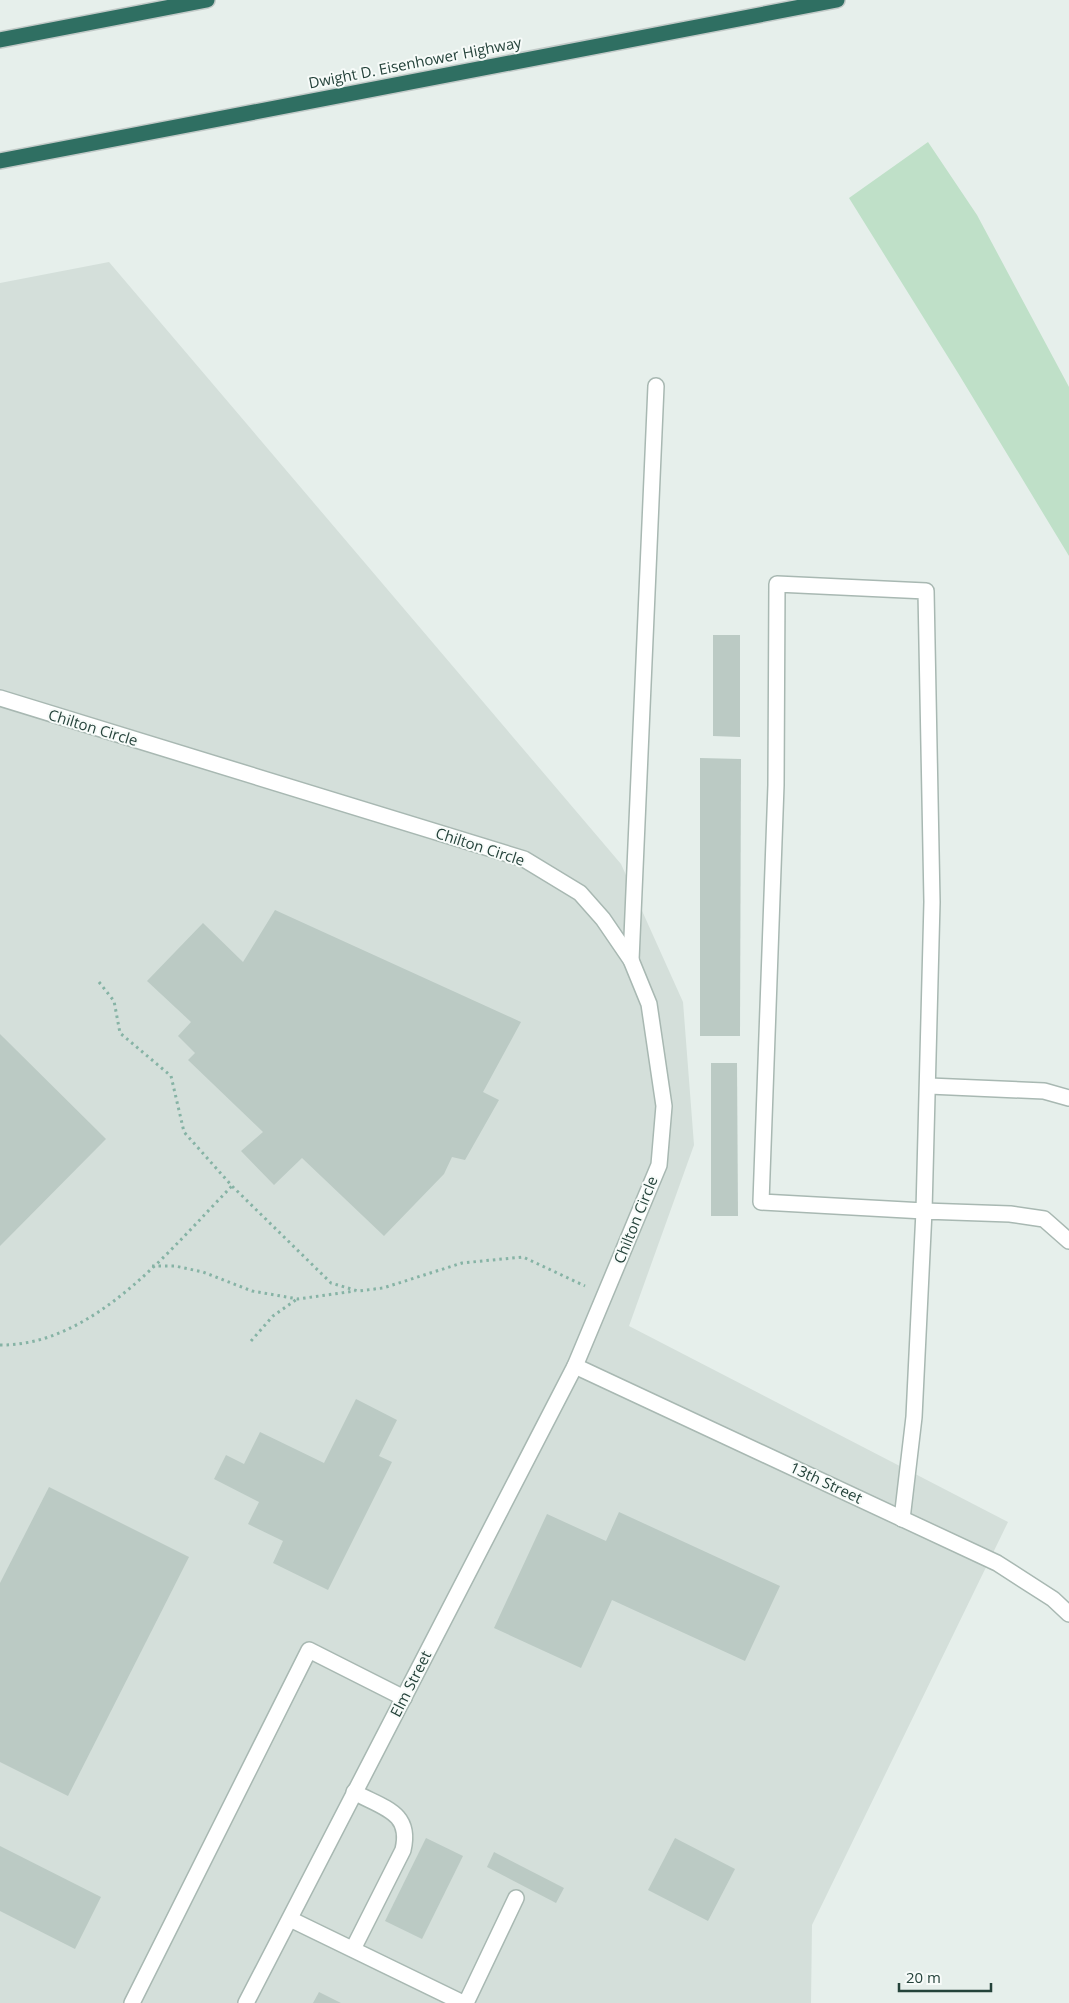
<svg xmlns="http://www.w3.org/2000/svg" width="1069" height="2003" font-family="'Open Sans',sans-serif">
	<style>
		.built { fill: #d4dfda }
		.green { fill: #bfe0c8 }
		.building { fill: #bbcac4 }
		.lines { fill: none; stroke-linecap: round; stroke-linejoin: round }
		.minor-casing { stroke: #a8b8b2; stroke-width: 18 }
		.highway-casing { stroke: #c2cac8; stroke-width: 18 }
		.path { stroke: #86b3a5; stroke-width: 3; stroke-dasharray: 2.5 4; stroke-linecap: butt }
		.minor { stroke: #fff; stroke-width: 15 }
		.highway { stroke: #2f6f62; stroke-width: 15 }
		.labels { text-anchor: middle; stroke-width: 4; stroke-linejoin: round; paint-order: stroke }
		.street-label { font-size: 15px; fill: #24423a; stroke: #f7fbf9 }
	</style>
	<rect width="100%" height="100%" fill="#e6efeb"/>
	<!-- built -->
	<path class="built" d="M109 262 621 864 683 1002 694 1145 629 1326 1008 1522 812 1925 811 2003H0V283Z"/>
	<!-- green -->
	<path class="green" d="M928 142 977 215 1069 387V556L958 373 849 198Z"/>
	<!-- building -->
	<g class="building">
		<path d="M713 635H740V737L713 736Z"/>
		<path d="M700 758 741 759 740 1036H700Z"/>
		<path d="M275 910 521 1022 483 1092 499 1100 465 1160 452 1157 444 1174 384 1236 302 1158 274 1185 241 1151 263 1132 188 1060 195 1053 178 1036 191 1022 147 981 203 923 243 962Z"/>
		<path d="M0 1034 106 1139 0 1246Z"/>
		<path d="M711 1063H737L738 1216H711Z"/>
		<path d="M356 1399 397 1420 379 1456 392 1462 328 1590 273 1563 283 1541 248 1524 259 1502 214 1479 226 1455 244 1464 260 1432 324 1463Z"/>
		<path d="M49 1487 189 1557 68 1796 0 1762V1583Z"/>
		<path d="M619 1512 780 1586 745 1661 612 1600 581 1668 494 1628 547 1514 606 1541Z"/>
		<path d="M426 1838 463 1856 422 1939 385 1921Z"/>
		<path d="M675 1838 735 1869 708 1921 648 1890Z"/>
		<path d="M0 1846 101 1897 75 1949 0 1911Z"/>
		<path d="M494 1852 564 1888 556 1903 487 1867Z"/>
		<path d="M319 1992 341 2003H313Z"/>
	</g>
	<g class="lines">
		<defs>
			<g id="minor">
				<path d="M777 584 926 591 932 902 924 1211 761 1202 776 785Z"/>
				<path d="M0 698 524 859 580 893 603 919 631 960 649 1004 664 1106 659 1165 575 1366 246 2003"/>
				<path d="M631 960 656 386"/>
				<path d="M929 1086 1044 1091 1069 1098"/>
				<path d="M575 1366 997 1563 1053 1599 1069 1614"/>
				<path d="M902 1519 914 1417 924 1211 1010 1214 1044 1219 1069 1241"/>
				<path d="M290 1919 463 2003"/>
				<path d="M353 1949 403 1850C412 1812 383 1808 354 1792"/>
				<path d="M132 2003 309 1650 404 1698"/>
				<path d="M466 2003 516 1898"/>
			</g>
			<g id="highway">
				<path d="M0 40 207 0"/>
				<path d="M0 161 837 0"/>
			</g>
		</defs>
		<!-- minor casing -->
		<use href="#minor" class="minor-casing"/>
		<!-- highway casing -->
		<use href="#highway" class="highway-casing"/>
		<!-- path -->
		<g class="path">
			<path d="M99 982 114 1001 120 1033 171 1076 184 1132 232 1186 331 1283 358 1291 383 1288 462 1263 523 1257 585 1286"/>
			<path d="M152 1266H175L203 1272 252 1291 298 1299 355 1291"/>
			<path d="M251 1341 273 1316 297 1299"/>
			<path d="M0 1345C95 1346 171 1248 232 1186"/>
		</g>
		<!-- minor -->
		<use href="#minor" class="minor"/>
		<!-- highway -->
		<use href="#highway" class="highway"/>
	</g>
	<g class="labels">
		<!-- street labels -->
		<g class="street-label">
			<text transform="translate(415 63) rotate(-11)" y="5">Dwight D. Eisenhower Highway</text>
			<text transform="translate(93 728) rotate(17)" y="5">Chilton Circle</text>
			<text transform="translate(480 847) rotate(18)" y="5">Chilton Circle</text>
			<text transform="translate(636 1220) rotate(-68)" y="5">Chilton Circle</text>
			<text transform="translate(826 1483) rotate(25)" y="5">13th Street</text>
			<text transform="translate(411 1684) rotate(-63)" y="5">Elm Street</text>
		</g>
	</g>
	<!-- scale -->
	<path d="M899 1983v8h92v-8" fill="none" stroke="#24423a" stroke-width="2.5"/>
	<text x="906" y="1983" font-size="15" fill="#24423a" stroke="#f7fbf9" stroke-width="4" paint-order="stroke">20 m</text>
</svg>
